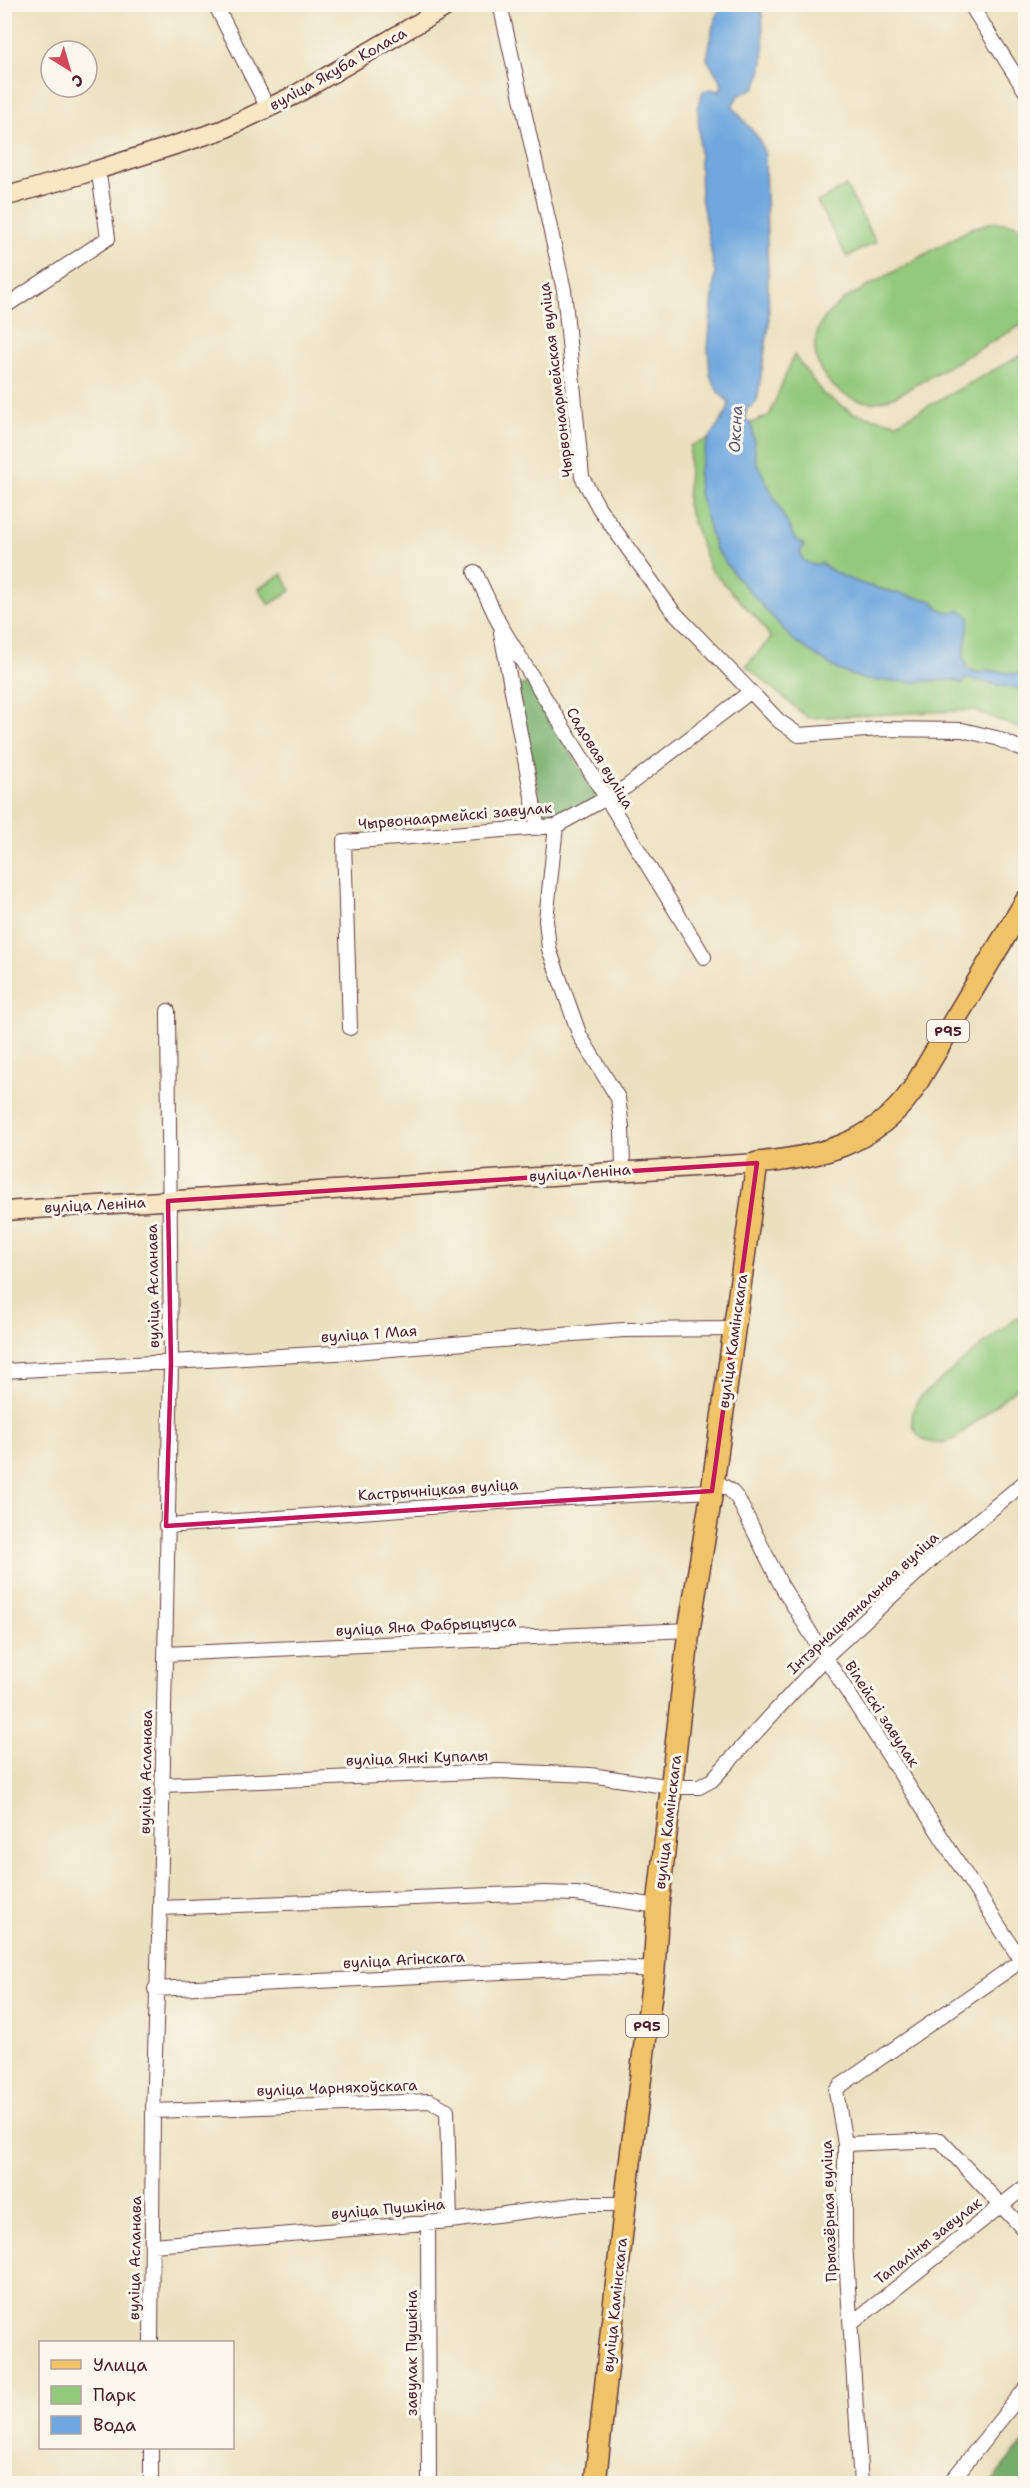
<svg xmlns="http://www.w3.org/2000/svg" width="1030" height="2488" font-family="'Shantell Sans',sans-serif">
	<style>
		.green { fill: #92c97b; stroke: #6e7453; stroke-width: 1.5 }
		.forest { fill: #75ad6b; stroke: #60664b; stroke-width: 1.5 }
		.water { fill: #6fa8de; stroke: #5c6484; stroke-width: 1.5 }
		.lines { fill: none; stroke-linecap: round; stroke-linejoin: round }
		.minor-casing { stroke: #623c41; stroke-width: 16 }
		.secondary-casing { stroke: #623c41; stroke-width: 21 }
		.primary-casing { stroke: #623c41; stroke-width: 24 }
		.minor { stroke: #fff; stroke-width: 14 }
		.secondary { stroke: #f9e7c3; stroke-width: 18 }
		.primary { stroke: #f1c369; stroke-width: 21 }
		.marked { fill: none; stroke: #c2185b; stroke-width: 4.5; stroke-linejoin: round }
		.labels { text-anchor: middle; stroke-width: 6; stroke-linejoin: round; paint-order: stroke }
		.shield { fill: #fbf7ec; stroke: #7f6065; stroke-width: 1.5 }
		.shield-label { font-size: 14px; font-weight: bold; fill: #4a1f2b }
		.street-label { font-size: 15px; fill: #4a1f2b; stroke: #fbf7ec }
		.water-label { font-size: 16px; font-style: italic; fill: #595673; stroke: #fbf7ec }
	</style>
	<rect width="100%" height="100%" fill="#fbf7ec"/>
	<filter id="ink" filterUnits="userSpaceOnUse"><feTurbulence type="fractalNoise" baseFrequency=".0167" numOctaves="2"/><feDisplacementMap in="SourceGraphic" scale="12" xChannelSelector="R" yChannelSelector="G"/><feConvolveMatrix kernelMatrix="1 2 1 2 8 2 1 2 1" color-interpolation-filters="sRGB"/></filter>
	<filter id="wash" filterUnits="userSpaceOnUse"><feTurbulence type="fractalNoise" baseFrequency=".008" numOctaves="4" result="noise"/><feDisplacementMap in="SourceGraphic" scale="24" xChannelSelector="R" yChannelSelector="G"/><feGaussianBlur stdDeviation="1.35" result="paint"/><feColorMatrix in="noise" values="0 0 0 0 0 0 0 0 0 0 0 0 0 0 0 0 0 1.4 0 .05"/><feComposite in="paint" operator="in"/></filter>
	<g filter="url(#wash)">
		<rect width="100%" height="100%" fill="#ebe0be"/>
		<path class="green" d="M846,186L876,242L847,257L817,202Z
			M993,222L1014,224L1025,230V323L896,396C889,398 881,402 874,402C838,403 805,367 818,330C824,316 833,308 845,299L972,228Z
			M1025,353V731L974,710L808,718L746,666L771,638L759,621L710,569L687,505L690,446L769,416L794,355L823,394L853,413L897,423Z
			M282,574L291,591L269,605L259,588Z
			M1022,1315H1025V1381L956,1438C923,1455 898,1425 921,1396L1013,1320Z"/>
		<path class="forest" d="M529,681L598,797L562,817L544,819L517,688Z
			M1025,2441V2483H990Z"/>
		<path class="water" d="M721,5H761C763,34 768,60 756,87L738,96L732,106L759,139L765,155L769,325L757,401L746,410V419L752,426L756,461L795,539L804,545L800,553L803,560L813,565L821,563C847,585 899,593 933,601C939,611 950,615 960,610L970,617L963,659L966,662V669L981,673L986,670L1025,675V687L1012,688L965,678L963,684L954,680L911,682L865,680L838,670L793,640L734,574L715,548L699,493L698,474L707,442L727,412L729,402L718,392L710,375L708,347L715,273L701,197L698,105L703,91L710,89L720,91L722,83L707,59L713,26Z"/>
	</g>
	<g filter="url(#ink)">
		<g class="lines">
			<defs>
				<path id="minor" d="M215,4L268,108
					M500,4L564,290L582,477L599,508L672,610L779,721L799,735L880,729L962,730L996,738L1026,751
					M970,4L1026,92
					M4,307L108,238L100,181
					M475,572L499,623L704,957
					M501,633L538,828
					M556,826L546,920L549,949L580,1036L618,1098L622,1127L623,1170
					M350,1028L344,842L556,826L626,787L750,692
					M4,1371L354,1352L623,1330L735,1329
					M713,1480L730,1490L738,1499L781,1585L825,1657L1026,1968
					M166,1526L527,1500L712,1491
					M165,1654L689,1630
					M163,1785L498,1771L590,1775L672,1787H699L712,1780L825,1657L941,1551L1026,1481
					M160,1908L545,1893L576,1894L658,1906
					M155,1989L602,1967L654,1970
					M153,2111L430,2101L447,2110L450,2221
					M845,2144L940,2140L1026,2232
					M428,2222L429,2484
					M153,2245L450,2221L582,2204H625
					M852,2323L1026,2186
					M151,2342L153,2111L160,1908L171,1363L168,1011
					M151,2484V2448
					M861,2484L845,2243V2144L836,2091L840,2086L1021,1961
					M949,2484L1026,2388"/>
				<path id="secondary" d="M4,197L97,170L222,130L295,95L451,4
					M4,1211L757,1163"/>
				<path id="primary" d="M595,2484L625,2204L654,1970L658,1906L689,1630L712,1491L757,1163C820,1157 873,1145 912,1091L1026,901"/>
			</defs>
			<use href="#minor" class="minor-casing"/>
			<use href="#secondary" class="secondary-casing"/>
			<use href="#primary" class="primary-casing"/>
			<use href="#minor" class="minor"/>
			<use href="#secondary" class="secondary"/>
			<use href="#primary" class="primary"/>
		</g>
	</g>
	<path class="marked" d="M757,1163L712,1491L166,1526L171,1363L168,1201Z"/>
	<g class="labels">
		<g class="shield">
			<rect x="927" y="1020" width="42" height="22" rx="4.5"/>
			<rect x="626" y="2015" width="42" height="22" rx="4.5"/>
		</g>
		<g class="shield-label">
			<text x="948" y="1036">Р95</text>
			<text x="647" y="2031">Р95</text>
		</g>
		<g class="street-label">
			<text transform="translate(338 69) rotate(-29)" y="5">вуліца Якуба Коласа</text>
			<text transform="translate(556 380) rotate(-97)" y="5">Чырвонаармейская вуліца</text>
			<text transform="translate(600 758) rotate(59)" y="5">Садовая вуліца</text>
			<text transform="translate(455 816) rotate(-5)" y="5">Чырвонаармейскі завулак</text>
			<text transform="translate(580 1173) rotate(-4)" y="5">вуліца Леніна</text>
			<text transform="translate(95 1205) rotate(-3)" y="5">вуліца Леніна</text>
			<text transform="translate(153 1286) rotate(-91)" y="5">вуліца Асланава</text>
			<text transform="translate(369 1334) rotate(-4)" y="5">вуліца 1 Мая</text>
			<text transform="translate(733 1341) rotate(-82)" y="5">вуліца Камінскага</text>
			<text transform="translate(438 1490) rotate(-4)" y="5">Кастрычніцкая вуліца</text>
			<text transform="translate(863 1603) rotate(-43)" y="5">Інтэрнацыянальная вуліца</text>
			<text transform="translate(426 1626) rotate(-3)" y="5">вуліца Яна Фабрыцыуса</text>
			<text transform="translate(882 1714) rotate(57)" y="5">Вілейскі завулак</text>
			<text transform="translate(417 1758) rotate(-2)" y="5">вуліца Янкі Купалы</text>
			<text transform="translate(146 1772) rotate(-89)" y="5">вуліца Асланава</text>
			<text transform="translate(668 1822) rotate(-83)" y="5">вуліца Камінскага</text>
			<text transform="translate(404 1960) rotate(-3)" y="5">вуліца Агінскага</text>
			<text transform="translate(337 2088) rotate(-2)" y="5">вуліца Чарняхоўскага</text>
			<text transform="translate(388 2209) rotate(-5)" y="5">вуліца Пушкіна</text>
			<text transform="translate(829 2211) rotate(-92)" y="5">Прыазёрная вуліца</text>
			<text transform="translate(928 2241) rotate(-38)" y="5">Тапаліны завулак</text>
			<text transform="translate(135 2258) rotate(-89)" y="5">вуліца Асланава</text>
			<text transform="translate(615 2305) rotate(-84)" y="5">вуліца Камінскага</text>
			<text transform="translate(412 2353) rotate(-90)" y="5">завулак Пушкіна</text>
		</g>
		<g class="water-label">
			<text transform="translate(735 429) rotate(-87)" y="6">Оксна</text>
		</g>
	</g>
	<rect width="1030" height="2488" fill="none" stroke="#fbf7ec" stroke-width="24"/>
	<rect x="39" y="2341" width="195" height="108" fill="#fbf7ec" stroke="#b4a19f" stroke-width="1.5"/>
	<rect x="51" y="2360" width="30" height="9" fill="#f1c369" stroke="#b4a19f" stroke-width="1.5"/>
	<text x="93" y="2371" font-size="18" fill="#4a1f2b">Улица</text>
	<rect x="51" y="2386" width="30" height="18" fill="#92c97b" stroke="#b4a19f" stroke-width="1.5"/>
	<text x="93" y="2401" font-size="18" fill="#4a1f2b">Парк</text>
	<rect x="51" y="2416" width="30" height="18" fill="#6fa8de" stroke="#b4a19f" stroke-width="1.5"/>
	<text x="93" y="2431" font-size="18" fill="#4a1f2b">Вода</text>
	<g transform="translate(69 69) rotate(143)"><circle r="28" fill="#fbf7ec" stroke="#b4a19f" stroke-width="1.5"/>
	<path d="M0-4.5L10 22L0 15L-10 22Z" fill="#d1495b"/>
	<text y="-9" font-size="16" font-weight="bold" text-anchor="middle" fill="#4a1f2b">С</text>
	</g>
</svg>
